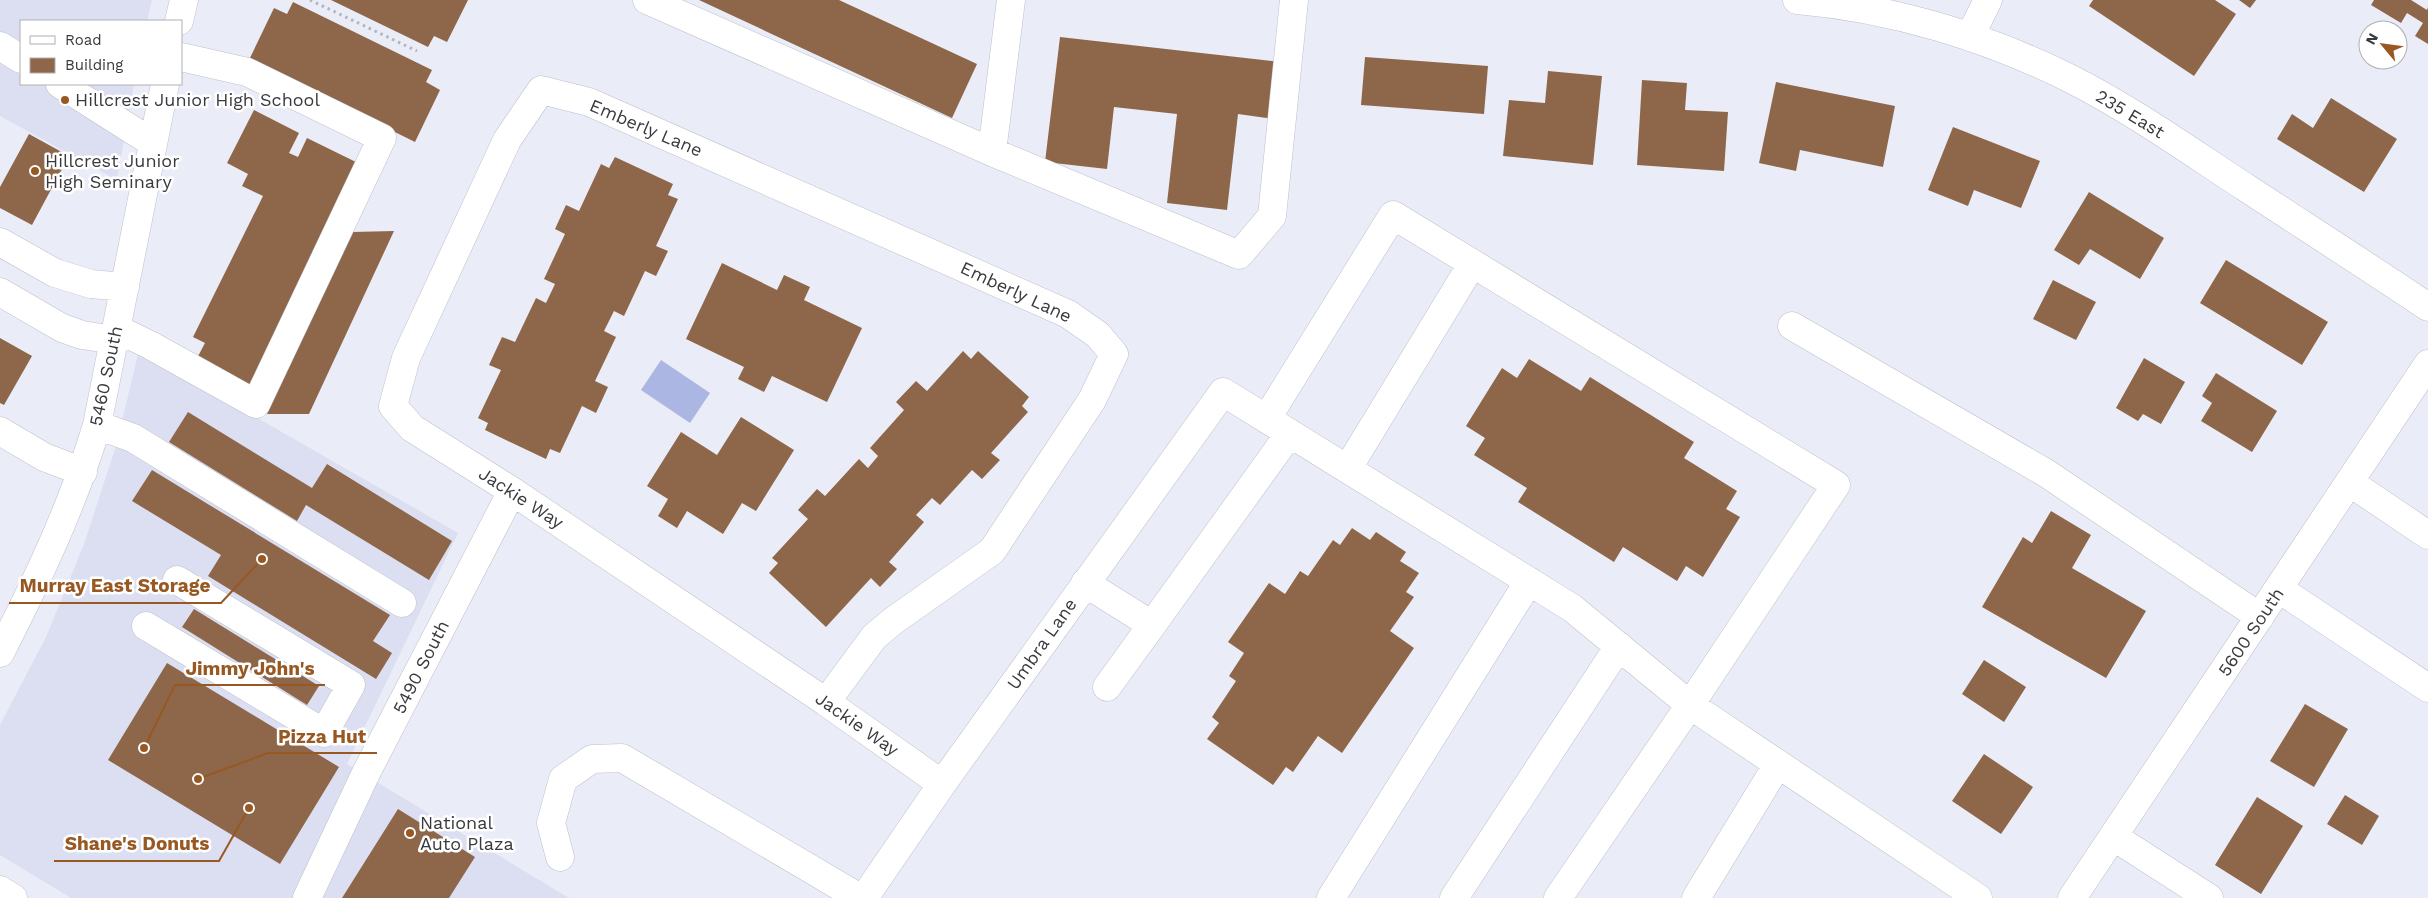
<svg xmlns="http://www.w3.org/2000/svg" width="2428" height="898" font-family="'Work Sans',sans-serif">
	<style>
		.built { fill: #dbdff1 }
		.water { fill: #abb6e3 }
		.building { fill: #8e674a }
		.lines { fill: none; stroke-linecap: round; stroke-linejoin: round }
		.minor-casing { stroke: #bdc0ca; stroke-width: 29 }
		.major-casing { stroke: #bdc0ca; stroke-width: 29 }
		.path { stroke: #b2b5bd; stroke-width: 3; stroke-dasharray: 2.5 4; stroke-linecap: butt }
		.minor { stroke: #fff; stroke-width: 28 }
		.major { stroke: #fff; stroke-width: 28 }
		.poi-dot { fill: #985822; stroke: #fff; stroke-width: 2 }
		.labels { text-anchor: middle; stroke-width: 5; stroke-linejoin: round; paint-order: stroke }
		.poi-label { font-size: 18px; fill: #393a3e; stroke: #fff; text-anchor: start }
		.street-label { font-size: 18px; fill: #393a3e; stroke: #fff }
		.leader { fill: none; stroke: #985822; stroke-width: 2 }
		.callout-dot { fill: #985822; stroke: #fff; stroke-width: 2 }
		.callout-label { font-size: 19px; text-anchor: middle; font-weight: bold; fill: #985822; stroke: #fff; stroke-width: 5; stroke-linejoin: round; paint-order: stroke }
	</style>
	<rect width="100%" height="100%" fill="#eaedf7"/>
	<path class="built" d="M0,0H152L147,21H21V84H134L117,180L0,116Z
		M139,350L458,533L347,764L569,898H71L0,855V725L46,637L84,544L116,446Z"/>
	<path class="water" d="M661,360L710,393L690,423L641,390Z"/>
	<path class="building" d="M331,0H468L447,42L434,36L428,47Z
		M699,0H839L977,64L952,118Z
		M2093,0H2215L2236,14L2194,76L2089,6Z
		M2239,0H2256L2250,8Z
		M2374,0H2411L2427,10L2428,7V44L2415,36L2423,23L2407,13L2401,23L2371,5Z
		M293,2L432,70L426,82L440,90L415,142L249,60L274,8L287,14Z
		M1060,37L1281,62L1274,119L1238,114L1227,210L1167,203L1177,114L1114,107L1107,169L1045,162Z
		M1365,57L1488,66L1484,114L1361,105Z
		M1548,71L1602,76L1593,165L1503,156L1509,100L1545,103Z
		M1642,80L1687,83L1685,110L1728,112L1724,171L1637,165Z
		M1776,82L1895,106L1883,167L1800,150L1796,171L1759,163Z
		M2331,98L2397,139L2364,192L2277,139L2292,114L2313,128Z
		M254,110L299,133L289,153L298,157L307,138L360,164L247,389L195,362L205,343L193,337L263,196L242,186L248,174L227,163Z
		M1953,127L2040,161L2021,208L1974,190L1968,206L1928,190Z
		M29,134L69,156L32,225L0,208V187Z
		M615,157L673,184L668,195L678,199L656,246L668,251L656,276L645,271L624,316L614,311L604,331L616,337L595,381L608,387L596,413L582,406L560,453L550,449L546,459L485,430L488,423L478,418L501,370L489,365L502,337L515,342L536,298L546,303L555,284L544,279L565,234L555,229L566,205L579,211L601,164L609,168Z
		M2089,192L2164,238L2140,279L2090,249L2079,265L2054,250Z
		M394,231L309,414H267L352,232Z
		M2226,260L2328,322L2302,365L2200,303Z
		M722,263L777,290L784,275L810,287L804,300L862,328L827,402L772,376L764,392L738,379L744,367L686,339Z
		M2053,280L2096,302L2076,340L2033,319Z
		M0,338L32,356L4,405L0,403Z
		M963,351L971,359L978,351L1029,397L1022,406L1028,412L991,453L1000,460L982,479L972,470L940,505L932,498L916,515L924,522L889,562L897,569L880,587L871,578L826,627L769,573L778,563L772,558L808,519L798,510L817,489L825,496L859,459L868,468L878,456L870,448L904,410L896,402L916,381L927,391Z
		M2144,358L2185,382L2161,424L2143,414L2138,421L2116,408Z
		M1529,359L1581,391L1590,377L1694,442L1684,458L1737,491L1726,509L1740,517L1703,577L1686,566L1677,581L1623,547L1614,562L1518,502L1527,488L1474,455L1485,438L1466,426L1502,368L1517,378Z
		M2216,373L2277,411L2252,452L2201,421L2212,403L2202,396Z
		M188,412L312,488L327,464L452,541L429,580L306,505L297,521L169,442Z
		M741,417L794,450L756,511L742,503L723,534L687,511L677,528L658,516L668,499L647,486L681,432L717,455Z
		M152,470L390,615L373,641L392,653L376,679L208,576L221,555L132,501Z
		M2051,511L2091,535L2072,568L2146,611L2106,678L1982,607L2023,537L2032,543Z
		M1352,528L1370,540L1376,532L1406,552L1400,561L1419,573L1406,592L1414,597L1390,631L1414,648L1342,753L1318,736L1293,772L1286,767L1273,785L1207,739L1219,723L1212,717L1236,681L1229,676L1244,653L1228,642L1269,583L1285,594L1300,571L1308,576L1333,540L1340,545Z
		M194,609L319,686L307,705L182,627Z
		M1984,660L2026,687L2004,722L1962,694Z
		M167,663L339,767L280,864L108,760Z
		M2305,704L2348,729L2314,787L2270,761Z
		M1984,754L2033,787L2001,834L1952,801Z
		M2345,795L2379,816L2362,845L2327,824Z
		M2257,797L2303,826L2261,894L2215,865Z
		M398,809L475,857L449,898H342Z"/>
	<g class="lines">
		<defs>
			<path id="minor" d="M647,0L992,152
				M1011,0L992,152L1239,255L1272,216L1294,0
				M1797,0C1892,8 1987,37 2071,79C2132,110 2188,150 2245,187C2306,227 2367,266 2428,307
				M179,21L184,0
				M1970,36L1988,0
				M0,46L21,59
				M60,84L153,143
				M0,242L55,273L91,284L125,287
				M0,292L62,328L82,335L115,340
				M1792,326L2046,473L2260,617
				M117,329L150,345L256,404L382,138L247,72L181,57
				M1267,418L1393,215L1836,485L1690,705L1558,898
				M97,425L133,438L402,603
				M0,431L44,457L83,472
				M1348,468L1472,264
				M2349,482L2428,535
				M1085,583L1152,625L1290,433
				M2279,589L2428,688
				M146,626L324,733L351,685L177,580
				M0,653C38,579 73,505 97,425L165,84
				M1107,687L1152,625
				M826,702L874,637L893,621L992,551L1092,400L1114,354L1098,335L1068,314L589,102L541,90L507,140L406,358L393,406L412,428L512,491L826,702L942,784
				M2114,837L2209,898
				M560,857L551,823L563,779L592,759L622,758L860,898
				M307,898L366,773L512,491
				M864,898L942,784L1223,392L1572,608L1690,705L1978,898
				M1331,898L1529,581
				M1454,898L1619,646
				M1696,898L1778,764
				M2072,898L2428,364"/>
			<path id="major" d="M0,890L13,898"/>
		</defs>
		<use href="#minor" class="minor-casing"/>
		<use href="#major" class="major-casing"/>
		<path class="path" d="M310,0L417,51"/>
		<use href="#minor" class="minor"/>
		<use href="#major" class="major"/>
	</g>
	<g class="poi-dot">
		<circle cx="65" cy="100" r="5"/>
		<circle cx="35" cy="171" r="5"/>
		<circle cx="410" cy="833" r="5"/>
	</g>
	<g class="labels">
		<g class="poi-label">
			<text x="75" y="106">Hillcrest Junior High School</text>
			<text x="45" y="167">Hillcrest Junior<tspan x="45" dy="21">High Seminary</tspan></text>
			<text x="420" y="829">National<tspan x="420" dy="21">Auto Plaza</tspan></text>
		</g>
		<g class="street-label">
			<text transform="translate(2130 114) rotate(31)" y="6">235 East</text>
			<text transform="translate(646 128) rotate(23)" y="6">Emberly Lane</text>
			<text transform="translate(1016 292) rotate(25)" y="6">Emberly Lane</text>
			<text transform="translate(106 376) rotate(-78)" y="6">5460 South</text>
			<text transform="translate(521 498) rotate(33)" y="6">Jackie Way</text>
			<text transform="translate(2251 632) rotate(-56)" y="6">5600 South</text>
			<text transform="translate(1042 644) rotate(-55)" y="6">Umbra Lane</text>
			<text transform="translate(421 667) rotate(-63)" y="6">5490 South</text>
			<text transform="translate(857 724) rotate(35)" y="6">Jackie Way</text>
		</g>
	</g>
	<path class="leader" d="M262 559L221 603H9M144 748L175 685H325M198 779L268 753H377M249 808L219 861H54"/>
	<g class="callout-dot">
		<circle cx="262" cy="559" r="5"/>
		<circle cx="144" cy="748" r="5"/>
		<circle cx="198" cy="779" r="5"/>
		<circle cx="249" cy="808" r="5"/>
	</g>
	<g class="callout-label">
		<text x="115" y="592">Murray East Storage</text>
		<text x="250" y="675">Jimmy John's</text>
		<text x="322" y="743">Pizza Hut</text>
		<text x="137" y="850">Shane's Donuts</text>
	</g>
	<rect x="20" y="20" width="162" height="65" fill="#ffffff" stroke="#b0b0b2"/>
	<rect x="30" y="36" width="25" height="8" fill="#ffffff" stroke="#b0b0b2"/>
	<text x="65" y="45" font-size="15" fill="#393a3e">Road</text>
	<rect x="30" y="58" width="25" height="15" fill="#8e674a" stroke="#b0b0b2"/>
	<text x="65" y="70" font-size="15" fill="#393a3e">Building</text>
	<g transform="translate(2383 45) rotate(299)"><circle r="24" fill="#ffffff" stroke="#b0b0b2"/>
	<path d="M0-4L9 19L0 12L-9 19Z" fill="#985822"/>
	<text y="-8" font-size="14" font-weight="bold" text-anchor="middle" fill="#393a3e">N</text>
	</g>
</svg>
